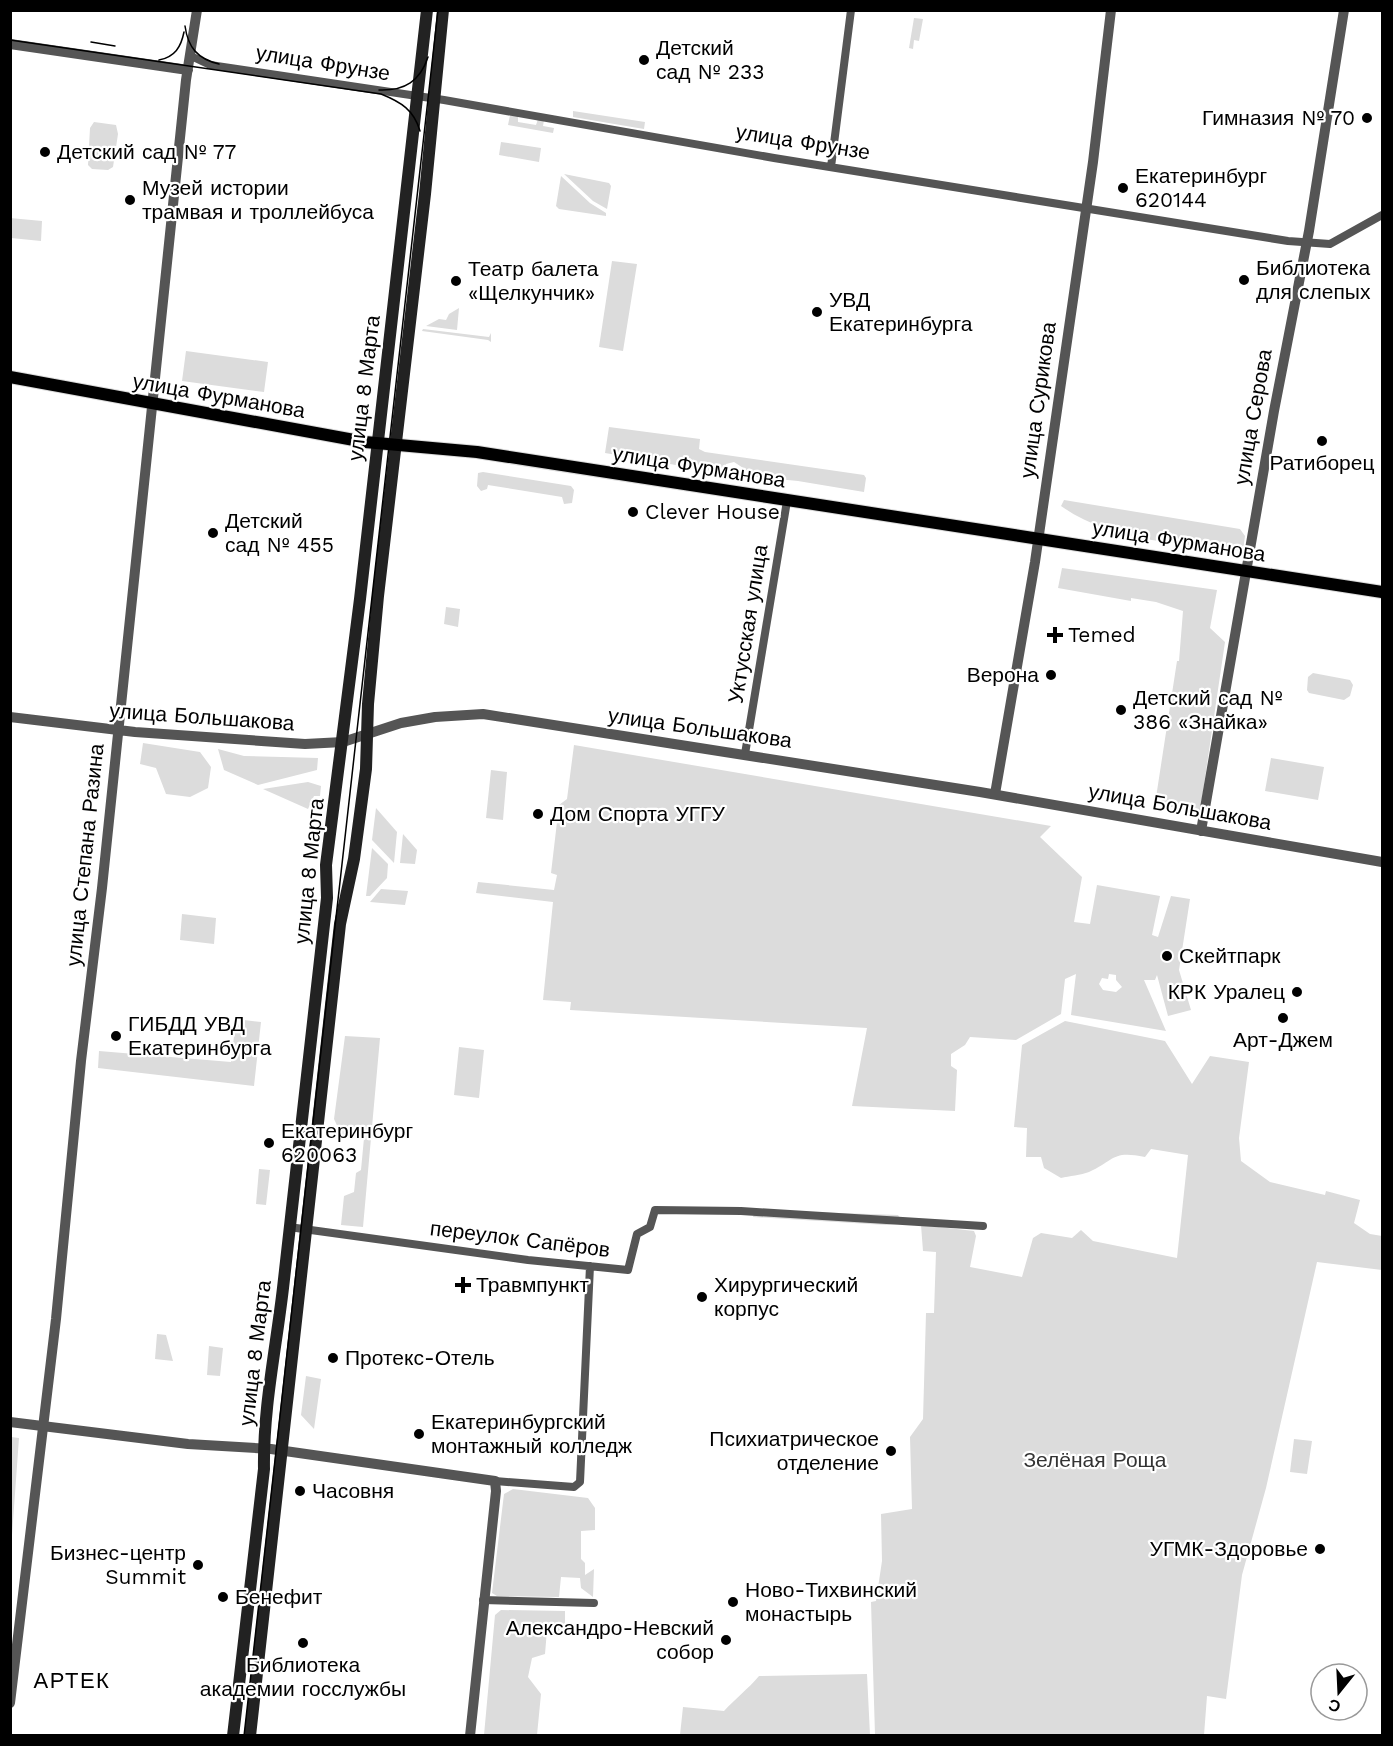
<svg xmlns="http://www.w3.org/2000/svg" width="1393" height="1746" font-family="'Work Sans',sans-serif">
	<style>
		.green { fill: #dcdcdc; fill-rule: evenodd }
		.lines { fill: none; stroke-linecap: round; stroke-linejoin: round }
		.primary-casing { stroke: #dbdbdb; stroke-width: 14 }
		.minor { stroke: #555; stroke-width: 8 }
		.tertiary { stroke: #555; stroke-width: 10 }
		.secondary { stroke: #222; stroke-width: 12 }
		.primary { stroke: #000; stroke-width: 12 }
		.tram { stroke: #000; stroke-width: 1.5 }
		.poi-dot { fill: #000; stroke: #fff; stroke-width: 2 }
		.labels { text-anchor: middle; stroke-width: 4.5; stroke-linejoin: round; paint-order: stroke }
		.poi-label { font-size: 21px; fill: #000; stroke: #fff; text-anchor: start }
		.street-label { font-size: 21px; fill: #000; stroke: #fff }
		.park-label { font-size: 21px; fill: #333; stroke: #fff }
		.neighbourhood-label { font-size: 22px; letter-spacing: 1.5px; fill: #000; stroke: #fff }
	</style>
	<rect width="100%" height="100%" fill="#fff"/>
	<path class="green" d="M914,18L923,19L919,41L914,40L913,49L909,48Z
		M573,111L645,122L644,129L573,117Z
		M510,115L518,116V122L536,125L538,119L544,120L543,126L554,128L553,133L508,125Z
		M94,122L116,125L118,134L113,167L108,170L92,169L88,165L90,128Z
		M501,142L541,148L539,162L499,155Z
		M564,174L609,183L611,186L607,209L593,201Z
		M561,176L590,203L606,213V216L559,209L556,206Z
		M10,218L42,221L41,241L11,238Z
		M612,261L637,264L623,351L599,347Z
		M459,308L457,330L426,326L439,319L446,320L449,314Z
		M423,329L489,337L491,333V342L488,340L422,331Z
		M186,351L268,362L264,392L182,381Z
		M609,427L700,439L699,449L705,452L864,475L866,478L864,492L798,481L757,477L734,462L726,464L723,473L605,453Z
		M483,472L571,486L574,490L572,503L564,504L562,497L488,485L487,489L481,491L477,486L478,473Z
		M1064,500L1240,529L1245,536L1243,551C1182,543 1113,543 1061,506Z
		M1062,568L1217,590L1210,628L1225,642L1200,812L1155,804L1177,661H1179L1183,611L1156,602L1131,598V601L1058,588Z
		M446,607L460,609L458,627L444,624Z
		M1313,673L1350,680L1353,685L1350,696L1344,700L1309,693L1307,690L1308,677Z
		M143,743L200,752L211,767L208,788L190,797L166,794L156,768L140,764Z
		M574,745L1051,826L1040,837L1082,877L1074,922L1090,924L1097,885L1160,896L1152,935L1158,937L1171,896L1190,899L1179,970L1191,1010L1168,1016L1157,975L1155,980H1144L1166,1031L1071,1015L1076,974L1065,979L1061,1014L1016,1040L970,1037L965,1045L951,1054V1066L957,1070L955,1111L852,1106L867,1028L570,1010L571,1002L543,1000L553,902L476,893L478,882L554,890L557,875L551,873L559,805L567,799ZM1109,974L1116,975V980L1122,987L1116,992L1103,990L1099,984L1102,978L1108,979Z
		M218,749L244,756L318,758L317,770L258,785L224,770Z
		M1271,758L1324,767L1318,800L1265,791Z
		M491,770L507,772L503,820L486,818Z
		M308,782L321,786L320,796H314L308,809L263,789Z
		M376,808L397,832L394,863L372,840Z
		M403,834L417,850L415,864L400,863Z
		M372,848L388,864L387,878L370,896H366Z
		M381,889L408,891L405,905L370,902Z
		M182,914L216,918L214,944L180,940Z
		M236,1019L261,1022L254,1086L98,1068L99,1051L231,1062Z
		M1065,1021L1165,1041L1192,1084L1210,1056L1249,1062L1239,1138L1241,1161L1270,1182L1325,1195L1326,1191L1360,1200L1354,1223L1370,1234L1382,1236V1270L1317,1262L1266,1488L1242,1575L1226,1699L1207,1696L1204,1735H875L871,1602L876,1601L882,1561L881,1514L912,1509L910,1437L923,1419L926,1313H934L936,1252L923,1251L921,1225L974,1231L976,1236L970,1267L1022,1277L1033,1238L1041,1233L1072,1238L1081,1230L1093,1241L1177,1258L1188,1155L1151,1149L1145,1157C1112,1150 1115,1160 1089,1172C1081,1175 1069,1176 1061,1178L1044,1168L1041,1157H1026L1027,1128L1014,1127L1022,1045Z
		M345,1036L380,1038L363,1227L341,1225L344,1196L354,1192L356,1173L361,1170L364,1138L342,1136L334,1119Z
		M459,1047L484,1050L479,1098L454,1095Z
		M259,1169L270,1170L266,1205L256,1204Z
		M755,1210L898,1215L901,1219L899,1224L886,1225L753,1217Z
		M157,1334L166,1335L173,1361L155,1359Z
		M209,1346L223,1348L220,1376L207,1375Z
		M306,1376L321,1379L314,1429L301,1415Z
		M11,1437L19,1438L11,1549L10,1437Z
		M1294,1439L1312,1441L1307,1474L1290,1472Z
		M513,1489L588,1498L595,1508V1530L581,1531V1559L585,1563V1575L594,1569L593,1597L581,1588L580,1578L561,1577L559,1597L497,1596L492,1593L504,1494Z
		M501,1610L565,1611V1631L547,1630L545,1654L532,1658L528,1677L541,1694L537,1735H484L495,1615Z
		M867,1674L870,1735H680L683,1707L724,1711C736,1698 748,1689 759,1676Z"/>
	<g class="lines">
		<defs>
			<path id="primary" d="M10,377L365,442L477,452L1382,592"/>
		</defs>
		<use href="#primary" class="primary-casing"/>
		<path class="minor" d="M191,56L210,65L444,100L774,158L1288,241L1330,244L1382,215
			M831,167L851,10
			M745,754L787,501
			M289,1227L528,1260L628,1270L637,1234L650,1227L655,1210L741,1211L983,1226
			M495,1481L574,1487L580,1482L590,1266
			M483,1600L594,1603"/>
		<path class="tertiary" d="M10,44L188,70
			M10,717L135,732L305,744L343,742L401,723L435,717L483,714L980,792L1382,862
			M995,794L1035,562L1093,162L1111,10
			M1201,831L1274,411L1309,231L1344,10
			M10,1422L188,1444L271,1449L495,1481L496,1491L470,1736
			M10,1703L56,1319L81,1061L102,888L186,80L197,10"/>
		<path class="secondary" d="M233,1736L264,1469C263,1408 276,1349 283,1288C297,1158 312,1028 327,898L326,865L360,599L427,10
			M250,1736L340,924L354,859L366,769L368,704L378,596L425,194L443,10"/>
		<use href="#primary" class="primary"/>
		<path class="tram" d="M185,26C188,48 198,59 219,64
			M10,40L381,94C401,102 414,110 420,131
			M91,42L115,46
			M159,60C175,57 181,47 184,32
			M379,90C405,91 420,81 428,57
			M244,1736L438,10"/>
	</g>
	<g class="poi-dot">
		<circle cx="644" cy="60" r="6"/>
		<circle cx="1367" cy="118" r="6"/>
		<circle cx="45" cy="152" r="6"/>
		<circle cx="1123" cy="188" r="6"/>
		<circle cx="130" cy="200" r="6"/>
		<circle cx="1244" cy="280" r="6"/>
		<circle cx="456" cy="281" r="6"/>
		<circle cx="817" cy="312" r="6"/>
		<circle cx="1322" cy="441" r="6"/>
		<circle cx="633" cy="512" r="6"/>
		<circle cx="213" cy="533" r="6"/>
		<path d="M1052 626h6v6h6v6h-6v6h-6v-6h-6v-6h6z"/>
		<circle cx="1051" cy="675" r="6"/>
		<circle cx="1121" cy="710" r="6"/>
		<circle cx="538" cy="814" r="6"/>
		<circle cx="1167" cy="956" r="6"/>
		<circle cx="1297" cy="992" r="6"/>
		<circle cx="1283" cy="1018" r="6"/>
		<circle cx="116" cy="1036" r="6"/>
		<circle cx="269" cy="1143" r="6"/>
		<path d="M460 1276h6v6h6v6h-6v6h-6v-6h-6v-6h6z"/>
		<circle cx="702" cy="1297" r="6"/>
		<circle cx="333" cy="1358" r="6"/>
		<circle cx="419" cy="1434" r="6"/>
		<circle cx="891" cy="1451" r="6"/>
		<circle cx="300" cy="1491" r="6"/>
		<circle cx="1320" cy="1549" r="6"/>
		<circle cx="198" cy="1565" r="6"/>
		<circle cx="223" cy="1597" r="6"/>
		<circle cx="733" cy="1602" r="6"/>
		<circle cx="726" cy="1640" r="6"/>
		<circle cx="303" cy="1643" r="6"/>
	</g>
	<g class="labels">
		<g class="poi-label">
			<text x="656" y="55">Детский<tspan x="656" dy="24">сад № 233</tspan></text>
			<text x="1355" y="125" text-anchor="end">Гимназия № 70</text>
			<text x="57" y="159">Детский сад № 77</text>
			<text x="1135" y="183">Екатеринбург<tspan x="1135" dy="24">620144</tspan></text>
			<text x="142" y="195">Музей истории<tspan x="142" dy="24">трамвая и троллейбуса</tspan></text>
			<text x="1256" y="275">Библиотека<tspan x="1256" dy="24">для слепых</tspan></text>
			<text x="468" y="276">Театр балета<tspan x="468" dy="24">«Щелкунчик»</tspan></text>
			<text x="829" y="307">УВД<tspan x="829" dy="24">Екатеринбурга</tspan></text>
			<text x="1322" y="470" text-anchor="middle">Ратиборец</text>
			<text x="645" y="519">Clever House</text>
			<text x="225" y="528">Детский<tspan x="225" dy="24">сад № 455</tspan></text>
			<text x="1068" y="642">Temed</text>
			<text x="1039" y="682" text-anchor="end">Верона</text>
			<text x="1133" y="705">Детский сад №<tspan x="1133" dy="24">386 «Знайка»</tspan></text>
			<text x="550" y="821">Дом Спорта УГГУ</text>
			<text x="1179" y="963">Скейтпарк</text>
			<text x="1285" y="999" text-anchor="end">КРК Уралец</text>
			<text x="128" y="1031">ГИБДД УВД<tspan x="128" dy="24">Екатеринбурга</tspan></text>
			<text x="1283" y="1047" text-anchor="middle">Арт-Джем</text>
			<text x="281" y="1138">Екатеринбург<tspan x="281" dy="24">620063</tspan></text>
			<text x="476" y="1292">Травмпункт</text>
			<text x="714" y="1292">Хирургический<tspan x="714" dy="24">корпус</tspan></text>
			<text x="345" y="1365">Протекс-Отель</text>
			<text x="431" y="1429">Екатеринбургский<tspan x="431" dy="24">монтажный колледж</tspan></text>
			<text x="879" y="1446" text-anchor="end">Психиатрическое<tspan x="879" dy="24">отделение</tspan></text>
			<text x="312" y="1498">Часовня</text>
			<text x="1308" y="1556" text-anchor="end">УГМК-Здоровье</text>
			<text x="186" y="1560" text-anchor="end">Бизнес-центр<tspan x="186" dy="24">Summit</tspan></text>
			<text x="745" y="1597">Ново-Тихвинский<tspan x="745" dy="24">монастырь</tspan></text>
			<text x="235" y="1604">Бенефит</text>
			<text x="714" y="1635" text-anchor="end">Александро-Невский<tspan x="714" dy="24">собор</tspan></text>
			<text x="303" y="1672" text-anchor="middle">Библиотека<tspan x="303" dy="24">академии госслужбы</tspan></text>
		</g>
		<g class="street-label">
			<text transform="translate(323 63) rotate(9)" y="7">улица Фрунзе</text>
			<text transform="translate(803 142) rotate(9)" y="7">улица Фрунзе</text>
			<text transform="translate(364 388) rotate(-83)" y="7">улица 8 Марта</text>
			<text transform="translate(219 396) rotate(10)" y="7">улица Фурманова</text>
			<text transform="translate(1038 400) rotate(-82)" y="7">улица Сурикова</text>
			<text transform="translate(1253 417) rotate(-80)" y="7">улица Серова</text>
			<text transform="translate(699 467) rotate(9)" y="7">улица Фурманова</text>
			<text transform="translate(1179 541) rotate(9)" y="7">улица Фурманова</text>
			<text transform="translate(748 624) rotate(-81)" y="7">Уктусская улица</text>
			<text transform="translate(202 717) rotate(4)" y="7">улица Большакова</text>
			<text transform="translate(700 728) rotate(8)" y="7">улица Большакова</text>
			<text transform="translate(1180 807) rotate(10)" y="7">улица Большакова</text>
			<text transform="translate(85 855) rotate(-84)" y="7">улица Степана Разина</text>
			<text transform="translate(309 871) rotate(-84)" y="7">улица 8 Марта</text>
			<text transform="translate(520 1239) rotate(7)" y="7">переулок Сапёров</text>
			<text transform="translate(255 1353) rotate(-83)" y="7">улица 8 Марта</text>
		</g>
		<g class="park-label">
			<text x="1095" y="1467">Зелёная Роща</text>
		</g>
		<g class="neighbourhood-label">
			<text x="72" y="1688">АРТЕК</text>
		</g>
	</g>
	<rect width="1393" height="1746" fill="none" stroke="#000000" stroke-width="24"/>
	<g transform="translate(1339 1692) rotate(198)"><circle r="28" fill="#ffffff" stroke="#999999" stroke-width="1.5"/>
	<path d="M0-4.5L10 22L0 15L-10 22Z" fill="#000000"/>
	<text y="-9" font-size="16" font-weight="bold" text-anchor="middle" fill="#000000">С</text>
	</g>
</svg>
